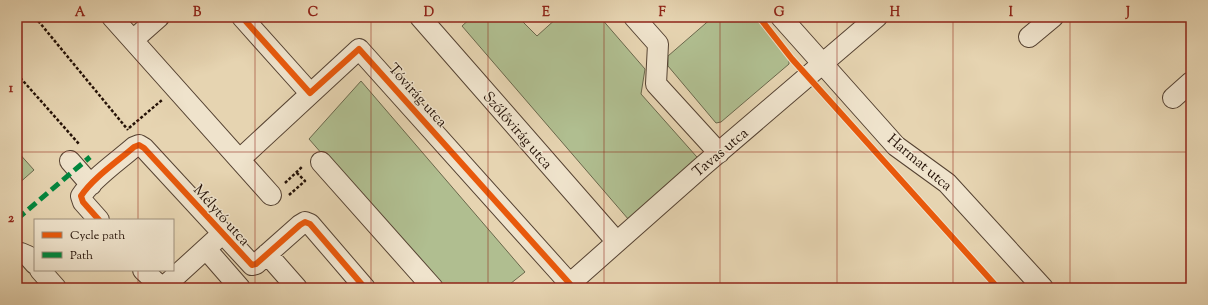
<svg xmlns="http://www.w3.org/2000/svg" width="1208" height="305" font-family="'Sorts Mill Goudy',serif">
	<style>
		.green { fill: #b0be90; stroke: #6a684c }
		.lines { fill: none; stroke-linecap: round; stroke-linejoin: round }
		.minor-casing { stroke: #554232; stroke-width: 22 }
		.path { stroke: #251207; stroke-width: 2.5; stroke-dasharray: 3 2; stroke-linecap: butt }
		.minor { stroke: #efe3cc; stroke-width: 20 }
		.quiet { stroke: #00873e; stroke-width: 5; stroke-dasharray: 10 5; stroke-linecap: butt }
		.cycleway-casing { stroke: #efe3cc; stroke-width: 8 }
		.cycleway { stroke: #e8590c; stroke-width: 6 }
		.grid { fill: none; stroke: #8f2418; stroke-width: 1; stroke-opacity: 0.55 }
		.labels { text-anchor: middle; stroke-width: 3; stroke-linejoin: round; paint-order: stroke }
		.street-label { font-size: 15px; fill: #251207; stroke: #efe3cc }
		.neatline { fill: none; stroke: #8f2418; stroke-width: 1.5 }
		.grid-label { font-size: 13px; text-anchor: middle; font-weight: bold; fill: #8f2418 }
	</style>
	<rect width="100%" height="100%" fill="#e6d4b1"/>
	<filter id="stains"><feTurbulence type="fractalNoise" baseFrequency=".005" numOctaves="4"/><feColorMatrix values="0 0 0 0 .2 0 0 0 0 .09 0 0 0 0 .02 0 0 0 .5 -.17"/></filter>
	<radialGradient id="worn" r=".72"><stop offset=".6" stop-color="#630" stop-opacity="0"/><stop offset="1" stop-color="#630" stop-opacity=".3"/></radialGradient>
	<path class="green" d="M472,17H518L537,36L558,17H600L645,69L641,94L704,165L635,227L462,26Z
		M713,17H755L789,60V64L721,122L716,123L668,66V56Z
		M361,81L525,272L505,288H439L309,139Z
		M17,151L34,170L17,185Z"/>
	<g class="lines">
		<defs>
			<path id="minor" d="M112,17L271,195
				M242,17L310,93
				M420,17L617,242
				M634,17L658,44L656,84L719,153
				M781,17L896,146L947,183L1043,288
				M1029,37L1053,17
				M133,40L159,17
				M1173,98L1191,82
				M240,159L359,49L570,284
				M70,161L91,185
				M321,162L433,288
				M99,220L83,202L81,196C93,178 118,161 134,147L139,145L144,148L252,265L256,264L300,225L305,222L310,224L365,288
				M206,249L240,288
				M267,254L297,288
				M17,255L21,253L28,256L35,264
				M40,270L56,288
				M143,270L161,287L167,284L222,234
				M565,288L704,165L877,17"/>
		</defs>
		<use href="#minor" class="minor-casing"/>
		<path class="path" d="M35,17L128,130
			M17,74L79,144
			M129,128L162,100
			M285,183L303,166
			M289,195L305,181L296,172"/>
		<use href="#minor" class="minor"/>
		<path class="quiet" d="M17,219L90,157"/>
		<defs>
			<path id="cycleway" d="M242,17L310,93L359,49L570,284
				M759,17L792,59L998,288
				M99,220L83,202L81,196C93,178 118,161 134,147L139,145L144,148L252,265L256,264L300,225L305,222L310,224L365,288"/>
		</defs>
		<use href="#cycleway" class="cycleway-casing"/>
		<use href="#cycleway" class="cycleway"/>
	</g>
	<path class="grid" d="M138,17V220M255,17V288M371,17V288M488,17V288M604,17V288M720,17V288M837,17V288M953,17V288M1070,17V288M17,152H1191M138,270V288"/>
	<g class="labels">
		<g class="street-label">
			<text transform="translate(418 95) rotate(48)" y="5">Tóvirág utca</text>
			<text transform="translate(518 130) rotate(49)" y="5">Szőlővirág utca</text>
			<text transform="translate(720 152) rotate(-40)" y="5">Tavas utca</text>
			<text transform="translate(920 162) rotate(40)" y="5">Harmat utca</text>
			<text transform="translate(222 215) rotate(48)" y="5">Mélytó utca</text>
		</g>
	</g>
	<rect width="1208" height="305" fill="none" stroke="#e6d4b1" stroke-width="44"/>
	<rect x="34" y="219" width="140" height="52" fill="#efe3cc" stroke="#9e8f7d"/>
	<rect x="42" y="232" width="20" height="6" fill="#e8590c" stroke="#9e8f7d"/>
	<text x="70" y="239" font-size="12" fill="#251207">Cycle path</text>
	<rect x="42" y="252" width="20" height="6" fill="#00873e" stroke="#9e8f7d"/>
	<text x="70" y="259" font-size="12" fill="#251207">Path</text>
	<rect x="22" y="22" width="1164" height="261" class="neatline"/>
	<g class="grid-label">
		<text x="80" y="16">A</text>
		<text x="197" y="16">B</text>
		<text x="313" y="16">C</text>
		<text x="429" y="16">D</text>
		<text x="546" y="16">E</text>
		<text x="662" y="16">F</text>
		<text x="779" y="16">G</text>
		<text x="895" y="16">H</text>
		<text x="1011" y="16">I</text>
		<text x="1128" y="16">J</text>
		<text x="11" y="92">1</text>
		<text x="11" y="222">2</text>
	</g>
	<rect width="100%" height="100%" filter="url(#stains)"/>
	<rect width="100%" height="100%" fill="url(#worn)"/>
</svg>
